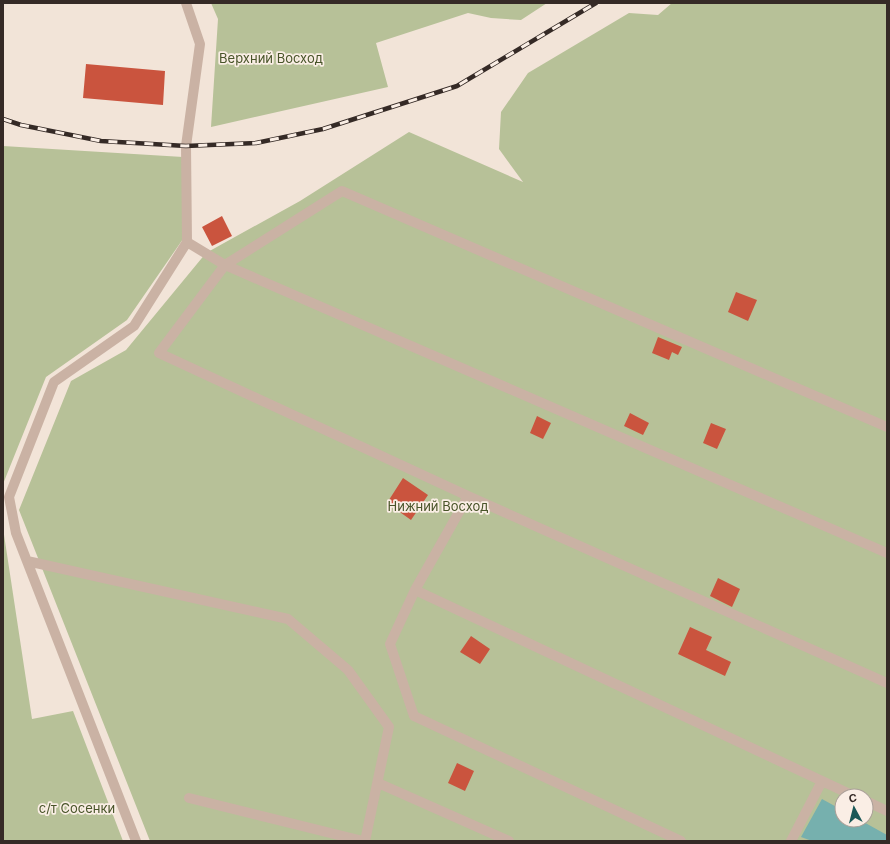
<svg xmlns="http://www.w3.org/2000/svg" width="890" height="844" font-family="Inter,sans-serif">
	<style>
		.green { fill: #b7c198; fill-rule: evenodd }
		.water { fill: #76b0ae }
		.building { fill: #ca543e }
		.lines { fill: none; stroke-linecap: round; stroke-linejoin: round }
		.service { stroke: #cab2a4; stroke-width: 10 }
		.rail-casing { stroke: #352a26; stroke-width: 4.5 }
		.rail { stroke: #faeee5; stroke-width: 3; stroke-dasharray: 9; stroke-linecap: butt }
		.labels { text-anchor: middle; stroke-width: 3.5; stroke-linejoin: round; paint-order: stroke }
		.park-label { font-size: 13px; fill: #485429; stroke: #faeee5 }
	</style>
	<rect width="100%" height="100%" fill="#f2e4d8"/>
	<path class="green" d="M211,3H547L521,20L491,18L468,13L376,43L388,87L211,127L218,19Z
		M672,3H887V841H150L19,510L71,381L126,350L206,253L300,201L409,132L523,182L499,149L501,112L528,73L629,13L658,15ZM842,796H866V820H842Z
		M3,146L183,157V239L127,320L46,377L3,484Z
		M3,528L32,719L73,711L123,841H3Z"/>
	<path class="water" d="M822,799L842,810V820H860L887,835V841H812L801,837Z"/>
	<path class="building" d="M86,64L165,71L163,105L83,98Z
		M222,216L232,236L212,246L202,227Z
		M736,292L757,300L748,321L728,312Z
		M658,337L682,347L678,355L672,352L669,360L652,353Z
		M630,413L649,423L643,435L624,426Z
		M537,416L551,423L543,439L530,433Z
		M711,423L726,429L717,449L703,443Z
		M403,478L428,495L411,520L387,503Z
		M718,578L740,589L732,607L710,596Z
		M690,627L712,637L706,650L731,662L725,676L678,654Z
		M471,636L490,649L480,664L460,652Z
		M457,763L474,771L465,791L448,783Z"/>
	<g class="lines">
		<path class="service" d="M187,242L225,265L342,191L887,427
			M468,496L415,590L854,796
			M887,553L225,265L159,353L468,496L887,683
			M27,561L288,619L348,670L389,727L365,841
			M415,590L390,644L414,716L681,841
			M378,783L509,841
			M189,798L363,841
			M866,801L887,811
			M136,841L16,533L9,497L54,382L134,326L187,242L186,146L200,44L186,3
			M791,841L822,781"/>
		<defs>
			<path id="rail" d="M3,119L21,125L101,141L186,146L256,143L323,129L457,86L596,3"/>
		</defs>
		<use href="#rail" class="rail-casing"/>
		<use href="#rail" class="rail"/>
	</g>
	<g class="labels">
		<g class="park-label">
			<text x="271" y="63">Верхний Восход</text>
			<text x="438" y="511">Нижний Восход</text>
			<text x="77" y="813">с/т Сосенки</text>
		</g>
	</g>
	<rect width="890" height="844" fill="none" stroke="#352a26" stroke-width="8"/>
	<g transform="translate(854 808) rotate(353)"><circle r="19" fill="#faeee5" stroke="#aba099"/>
	<path d="M0-3L7 15L0 10L-7 15Z" fill="#1a5857"/>
	<text y="-6" font-size="11" font-weight="bold" text-anchor="middle" fill="#352a26">С</text>
	</g>
</svg>
